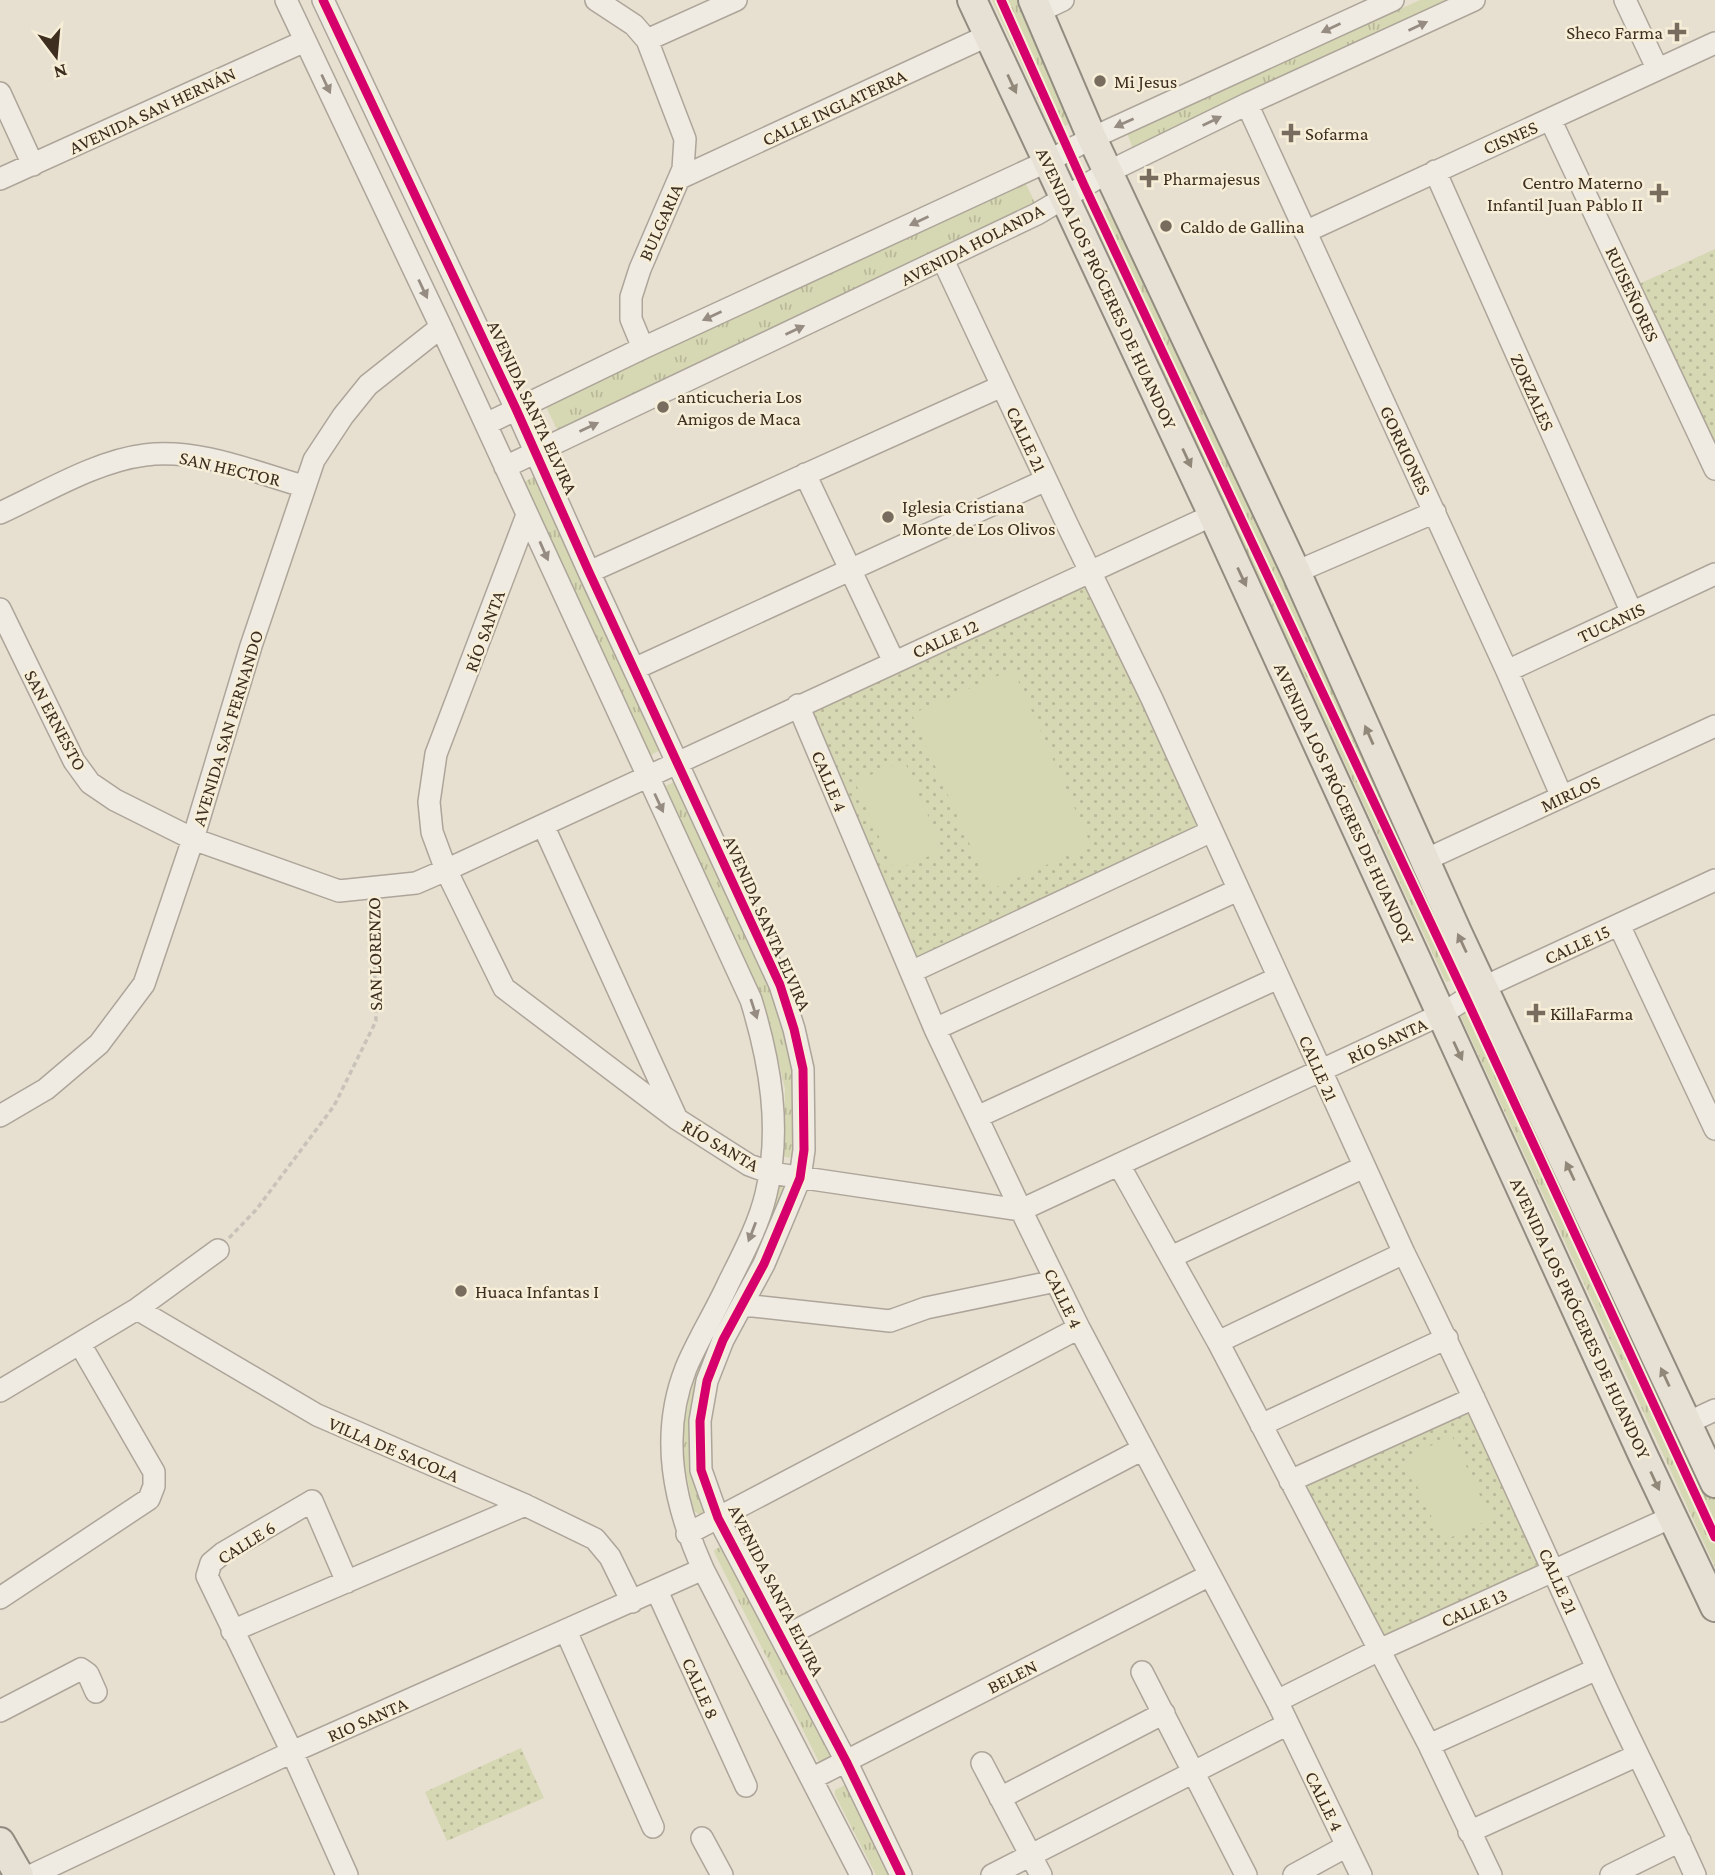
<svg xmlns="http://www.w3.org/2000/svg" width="1715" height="1875" font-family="'Crimson Pro',serif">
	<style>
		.grass { fill: url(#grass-tufts) }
		.park { fill: url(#park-dots) }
		.garden { fill: #d6d7b3 }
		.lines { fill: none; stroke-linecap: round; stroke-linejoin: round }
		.minor-casing { stroke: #ada599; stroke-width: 24 }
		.major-casing { stroke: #928b80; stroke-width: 32 }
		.path { stroke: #c8c2b9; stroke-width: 3.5; stroke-dasharray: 5 3.5; stroke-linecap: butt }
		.minor { stroke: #efebe3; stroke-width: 21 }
		.major { stroke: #e6e1d4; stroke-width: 28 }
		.cycleway-casing { stroke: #f7eed8; stroke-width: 13 }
		.cycleway { stroke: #d6006c; stroke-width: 9 }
		.oneway { fill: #968c82 }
		.oneway2 { fill: #92887a }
		.poi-dot { fill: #786c5e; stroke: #f7eed8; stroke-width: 2.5 }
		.labels { text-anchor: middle; stroke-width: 5; stroke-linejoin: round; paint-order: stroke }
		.poi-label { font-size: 19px; fill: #3d2e20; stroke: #f7eed8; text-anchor: start }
		.street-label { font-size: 19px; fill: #3d2e20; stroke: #f7eed8 }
	</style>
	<defs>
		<pattern id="grass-tufts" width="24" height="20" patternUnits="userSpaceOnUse" patternTransform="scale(1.75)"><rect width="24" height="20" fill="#d6d7b3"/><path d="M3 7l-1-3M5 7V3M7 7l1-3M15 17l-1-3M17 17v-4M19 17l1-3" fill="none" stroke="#b9b99a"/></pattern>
		<pattern id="park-dots" width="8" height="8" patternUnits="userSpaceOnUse" patternTransform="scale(1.75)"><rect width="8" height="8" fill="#d6d7b3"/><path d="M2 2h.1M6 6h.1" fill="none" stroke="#b9b99a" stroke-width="1.8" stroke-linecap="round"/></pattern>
	</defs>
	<rect width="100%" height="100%" fill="#e7e0d1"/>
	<path class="grass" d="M992,0H1022L1077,120L1053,132Z
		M1420,0H1466L1134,152L1127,133Z
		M1026,184L1038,209L558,431L545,405Z
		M1116,204L1473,971L1447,982L1445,980L1092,217Z
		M533,477L538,478L662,749L651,755L648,753L524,485V482Z
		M678,780L769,976L797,1076L794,1154L789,1158L783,1156L785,1089L769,1020L663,787Z
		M1481,1002L1487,1003L1715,1497V1567L1459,1013Z
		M780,1186L787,1188L788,1192L710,1356L709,1510L702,1516L694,1511C689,1487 682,1461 683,1436C688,1367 729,1303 760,1242C769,1224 771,1202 780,1186Z
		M722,1546L834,1759L820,1764L715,1554L714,1550Z
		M845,1785L849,1787L894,1875H876L835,1795V1790Z"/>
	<path class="park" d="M1715,249V445L1639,284Z
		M1088,579L1204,830L918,965L805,714Z
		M1467,1410L1543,1571L1382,1643L1298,1486Z
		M521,1748L544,1798L447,1841L425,1792Z"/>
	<path class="garden" d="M1013,669L1091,845L990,890L912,714Z
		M904,760L943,850L894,871L855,782Z
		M1452,1436L1491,1519L1443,1541L1404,1458Z"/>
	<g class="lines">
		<defs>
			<path id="minor" d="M286,0L441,327L751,1000C770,1062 782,1129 766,1194C759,1224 743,1254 729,1282C716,1311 698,1339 686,1368C659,1436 674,1504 703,1569L861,1875
				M323,0L516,409L589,572L780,985L794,1029L803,1069L804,1150L800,1178L788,1207L764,1264L723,1340L707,1381L700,1421L701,1470L718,1518L846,1761L901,1875
				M596,0L634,25L647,40L685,139L683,169L640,269L631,297V319L643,348
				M1625,0L1657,68
				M1038,12L1063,0
				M647,40L736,0
				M0,93L33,165
				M1247,104L1507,671L1562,797
				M1550,119L1715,469
				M1435,171L1632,613
				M680,178L989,35
				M0,179L305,41
				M1305,232L1715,43
				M943,260L1067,524L1152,699L1404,1253C1472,1390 1534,1529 1597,1668C1628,1738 1664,1805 1695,1875
				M486,424L643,348L1048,161L1092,138L1393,0
				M505,467L1037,214L1108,172L1247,104L1474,0
				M805,474L894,662
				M0,513C44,493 96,461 145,455C198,448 254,472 303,486
				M527,515L436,754L429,802L432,832L446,870L504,988L677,1119L749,1165L771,1173L1021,1210L1442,1014L1484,987L1715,880
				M589,572L1002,386
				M1296,572L1435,512
				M0,609L74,761L90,783L115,800L193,839L339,891L416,883L446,870L1213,515
				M634,669L1046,480
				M1507,671L1715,574
				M798,705L935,1029L1021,1210L1079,1328L1277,1701L1361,1875
				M543,825L676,1117
				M1425,860L1715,726
				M1619,925L1715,1129
				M911,972L1212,831
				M935,1029L1238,890
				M0,1116L46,1089L99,1044L144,984L193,839L251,646L314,460L343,416L368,385L441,327
				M977,1117L1278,978
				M1119,1165L1218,1342L1429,1745L1491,1875
				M1171,1257L1364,1167
				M744,1305L890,1321L926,1308L1056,1281
				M137,1309L317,1415L525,1505L595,1539L610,1557L632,1602
				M1218,1342L1404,1253
				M0,1391L137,1309L218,1250
				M1687,1423L1715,1410
				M1261,1425L1447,1338
				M1290,1481L1474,1398
				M687,1534L1079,1328
				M347,1582L312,1501L223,1553L211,1563L207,1576L292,1752L347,1875
				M657,1591L746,1786
				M0,1598L149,1499L154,1486V1472L80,1344
				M232,1631L525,1505
				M566,1631L653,1827
				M782,1638L1143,1449
				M1142,1672L1246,1875
				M1277,1701L1379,1650L1672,1517
				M0,1711L81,1669L88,1674L96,1692
				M1429,1745L1597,1669
				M982,1763L1041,1875
				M813,1778L1210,1575
				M1000,1798L1164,1713
				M1469,1832L1638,1755
				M702,1838L722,1875
				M32,1875L292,1752L703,1569
				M992,1875L1288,1724
				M1294,1875L1347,1846
				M1611,1875L1680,1841"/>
			<path id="major" d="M972,0L1213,515L1642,1453L1715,1607
				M1033,0L1092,138L1296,572L1457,932L1715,1483
				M0,1842L19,1875"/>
		</defs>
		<use href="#minor" class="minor-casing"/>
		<use href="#major" class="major-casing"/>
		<path class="path" d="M229,1238L256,1210L334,1106L376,1021L373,904"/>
		<use href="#minor" class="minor"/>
		<use href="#major" class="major"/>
		<defs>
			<path id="cycleway" d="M323,0L516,409L589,572L780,985L794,1029L803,1069L804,1150L800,1178L788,1207L764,1264L723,1340L707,1381L700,1421L701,1470L718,1518L846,1761L901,1875
				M1001,0L1084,185L1466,998L1715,1537"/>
		</defs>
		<use href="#cycleway" class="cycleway-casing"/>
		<use href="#cycleway" class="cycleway"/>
	</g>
	<defs><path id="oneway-solid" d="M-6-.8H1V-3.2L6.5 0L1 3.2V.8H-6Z" transform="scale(1.75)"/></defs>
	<g class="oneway">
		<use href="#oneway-solid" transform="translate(1418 26) rotate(-25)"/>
		<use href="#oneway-solid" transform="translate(1331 28) rotate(155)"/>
		<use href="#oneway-solid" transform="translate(326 84) rotate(65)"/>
		<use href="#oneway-solid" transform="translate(1212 121) rotate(-26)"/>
		<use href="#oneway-solid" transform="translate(1124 123) rotate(156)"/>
		<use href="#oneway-solid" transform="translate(919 221) rotate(155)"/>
		<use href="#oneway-solid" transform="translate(423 289) rotate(65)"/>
		<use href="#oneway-solid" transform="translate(712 316) rotate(155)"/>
		<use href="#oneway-solid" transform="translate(795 330) rotate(-25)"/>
		<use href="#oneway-solid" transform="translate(589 427) rotate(-25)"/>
		<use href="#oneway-solid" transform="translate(544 551) rotate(66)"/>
		<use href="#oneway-solid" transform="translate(659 803) rotate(65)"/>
		<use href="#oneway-solid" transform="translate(754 1009) rotate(72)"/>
		<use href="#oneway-solid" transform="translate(752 1232) rotate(111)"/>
	</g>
	<g class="oneway2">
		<use href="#oneway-solid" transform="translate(1012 84) rotate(65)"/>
		<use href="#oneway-solid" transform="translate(1187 458) rotate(65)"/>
		<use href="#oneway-solid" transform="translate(1242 577) rotate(65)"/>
		<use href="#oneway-solid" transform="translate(1369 735) rotate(-114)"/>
		<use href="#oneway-solid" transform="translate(1462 943) rotate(-115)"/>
		<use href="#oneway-solid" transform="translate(1458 1051) rotate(65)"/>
		<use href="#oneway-solid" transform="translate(1570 1171) rotate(-115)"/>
		<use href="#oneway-solid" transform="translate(1665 1377) rotate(-115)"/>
		<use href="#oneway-solid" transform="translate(1655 1481) rotate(65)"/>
	</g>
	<g class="poi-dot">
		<path d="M1673.5 21.5h7v7h7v7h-7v7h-7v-7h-7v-7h7z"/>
		<circle cx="1100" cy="81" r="7"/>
		<path d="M1287.5 122.5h7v7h7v7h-7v7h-7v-7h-7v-7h7z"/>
		<path d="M1145.5 167.5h7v7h7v7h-7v7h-7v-7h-7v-7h7z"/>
		<path d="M1655.5 182.5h7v7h7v7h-7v7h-7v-7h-7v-7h7z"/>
		<circle cx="1166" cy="226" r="7"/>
		<circle cx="663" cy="407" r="7"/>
		<circle cx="888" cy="517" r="7"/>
		<path d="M1532.5 1002.5h7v7h7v7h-7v7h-7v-7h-7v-7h7z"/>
		<circle cx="461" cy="1291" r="7"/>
	</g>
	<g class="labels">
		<g class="poi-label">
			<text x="1663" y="39" text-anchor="end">Sheco Farma</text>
			<text x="1114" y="88">Mi Jesus</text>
			<text x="1305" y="140">Sofarma</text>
			<text x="1163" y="185">Pharmajesus</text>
			<text x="1643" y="189" text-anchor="end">Centro Materno<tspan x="1643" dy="22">Infantil Juan Pablo II</tspan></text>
			<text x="1180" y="233">Caldo de Gallina</text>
			<text x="677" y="403">anticucheria Los<tspan x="677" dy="22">Amigos de Maca</tspan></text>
			<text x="902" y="513">Iglesia Cristiana<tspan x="902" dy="22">Monte de Los Olivos</tspan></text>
			<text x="1550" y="1020">KillaFarma</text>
			<text x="475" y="1298">Huaca Infantas I</text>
		</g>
		<g class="street-label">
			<text transform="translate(834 107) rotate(-25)" y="7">CALLE INGLATERRA</text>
			<text transform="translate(152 110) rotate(-25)" y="7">AVENIDA SAN HERNÁN</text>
			<text transform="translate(1510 137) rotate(-24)" y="7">CISNES</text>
			<text transform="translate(660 222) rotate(-66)" y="7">BULGARIA</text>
			<text transform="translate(972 244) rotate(-27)" y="7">AVENIDA HOLANDA</text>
			<text transform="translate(1107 288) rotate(65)" y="7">AVENIDA LOS PRÓCERES DE HUANDOY</text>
			<text transform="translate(1633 294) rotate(65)" y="7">RUISEÑORES</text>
			<text transform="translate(1533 392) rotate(66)" y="7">ZORZALES</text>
			<text transform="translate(533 407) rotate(65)" y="7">AVENIDA SANTA ELVIRA</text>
			<text transform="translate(1027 439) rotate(65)" y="7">CALLE 21</text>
			<text transform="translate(1406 450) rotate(65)" y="7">GORRIONES</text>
			<text transform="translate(230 468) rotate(13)" y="7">SAN HECTOR</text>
			<text transform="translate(1611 622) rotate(-25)" y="7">TUCANIS</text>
			<text transform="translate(484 631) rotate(-70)" y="7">RÍO SANTA</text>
			<text transform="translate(945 638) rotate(-24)" y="7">CALLE 12</text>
			<text transform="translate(56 720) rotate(62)" y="7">SAN ERNESTO</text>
			<text transform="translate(227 728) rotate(-73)" y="7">AVENIDA SAN FERNANDO</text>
			<text transform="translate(830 781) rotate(67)" y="7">CALLE 4</text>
			<text transform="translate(1570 793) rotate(-25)" y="7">MIRLOS</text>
			<text transform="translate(1345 803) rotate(65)" y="7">AVENIDA LOS PRÓCERES DE HUANDOY</text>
			<text transform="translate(768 923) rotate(66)" y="7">AVENIDA SANTA ELVIRA</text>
			<text transform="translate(1577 944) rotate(-25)" y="7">CALLE 15</text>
			<text transform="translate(374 954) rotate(-91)" y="7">SAN LORENZO</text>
			<text transform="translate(1387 1040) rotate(-25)" y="7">RÍO SANTA</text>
			<text transform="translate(1319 1068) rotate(66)" y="7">CALLE 21</text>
			<text transform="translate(721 1145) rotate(30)" y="7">RÍO SANTA</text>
			<text transform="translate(1064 1298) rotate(64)" y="7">CALLE 4</text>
			<text transform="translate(1581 1318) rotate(65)" y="7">AVENIDA LOS PRÓCERES DE HUANDOY</text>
			<text transform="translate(394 1449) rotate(23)" y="7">VILLA DE SACOLA</text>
			<text transform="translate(246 1542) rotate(-32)" y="7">CALLE 6</text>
			<text transform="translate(1559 1581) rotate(66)" y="7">CALLE 21</text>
			<text transform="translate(777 1590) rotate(63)" y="7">AVENIDA SANTA ELVIRA</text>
			<text transform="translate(1474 1607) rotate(-24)" y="7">CALLE 13</text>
			<text transform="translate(1012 1676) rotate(-27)" y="7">BELEN</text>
			<text transform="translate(701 1688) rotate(66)" y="7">CALLE 8</text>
			<text transform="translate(367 1719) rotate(-24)" y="7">RIO SANTA</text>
			<text transform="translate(1325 1801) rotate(64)" y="7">CALLE 4</text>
		</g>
	</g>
	<g transform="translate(56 56) rotate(164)" stroke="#f7eed8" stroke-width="5" paint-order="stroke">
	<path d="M0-5L12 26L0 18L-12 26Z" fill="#3d2e20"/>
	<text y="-10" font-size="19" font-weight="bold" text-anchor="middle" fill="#3d2e20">N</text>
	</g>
</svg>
